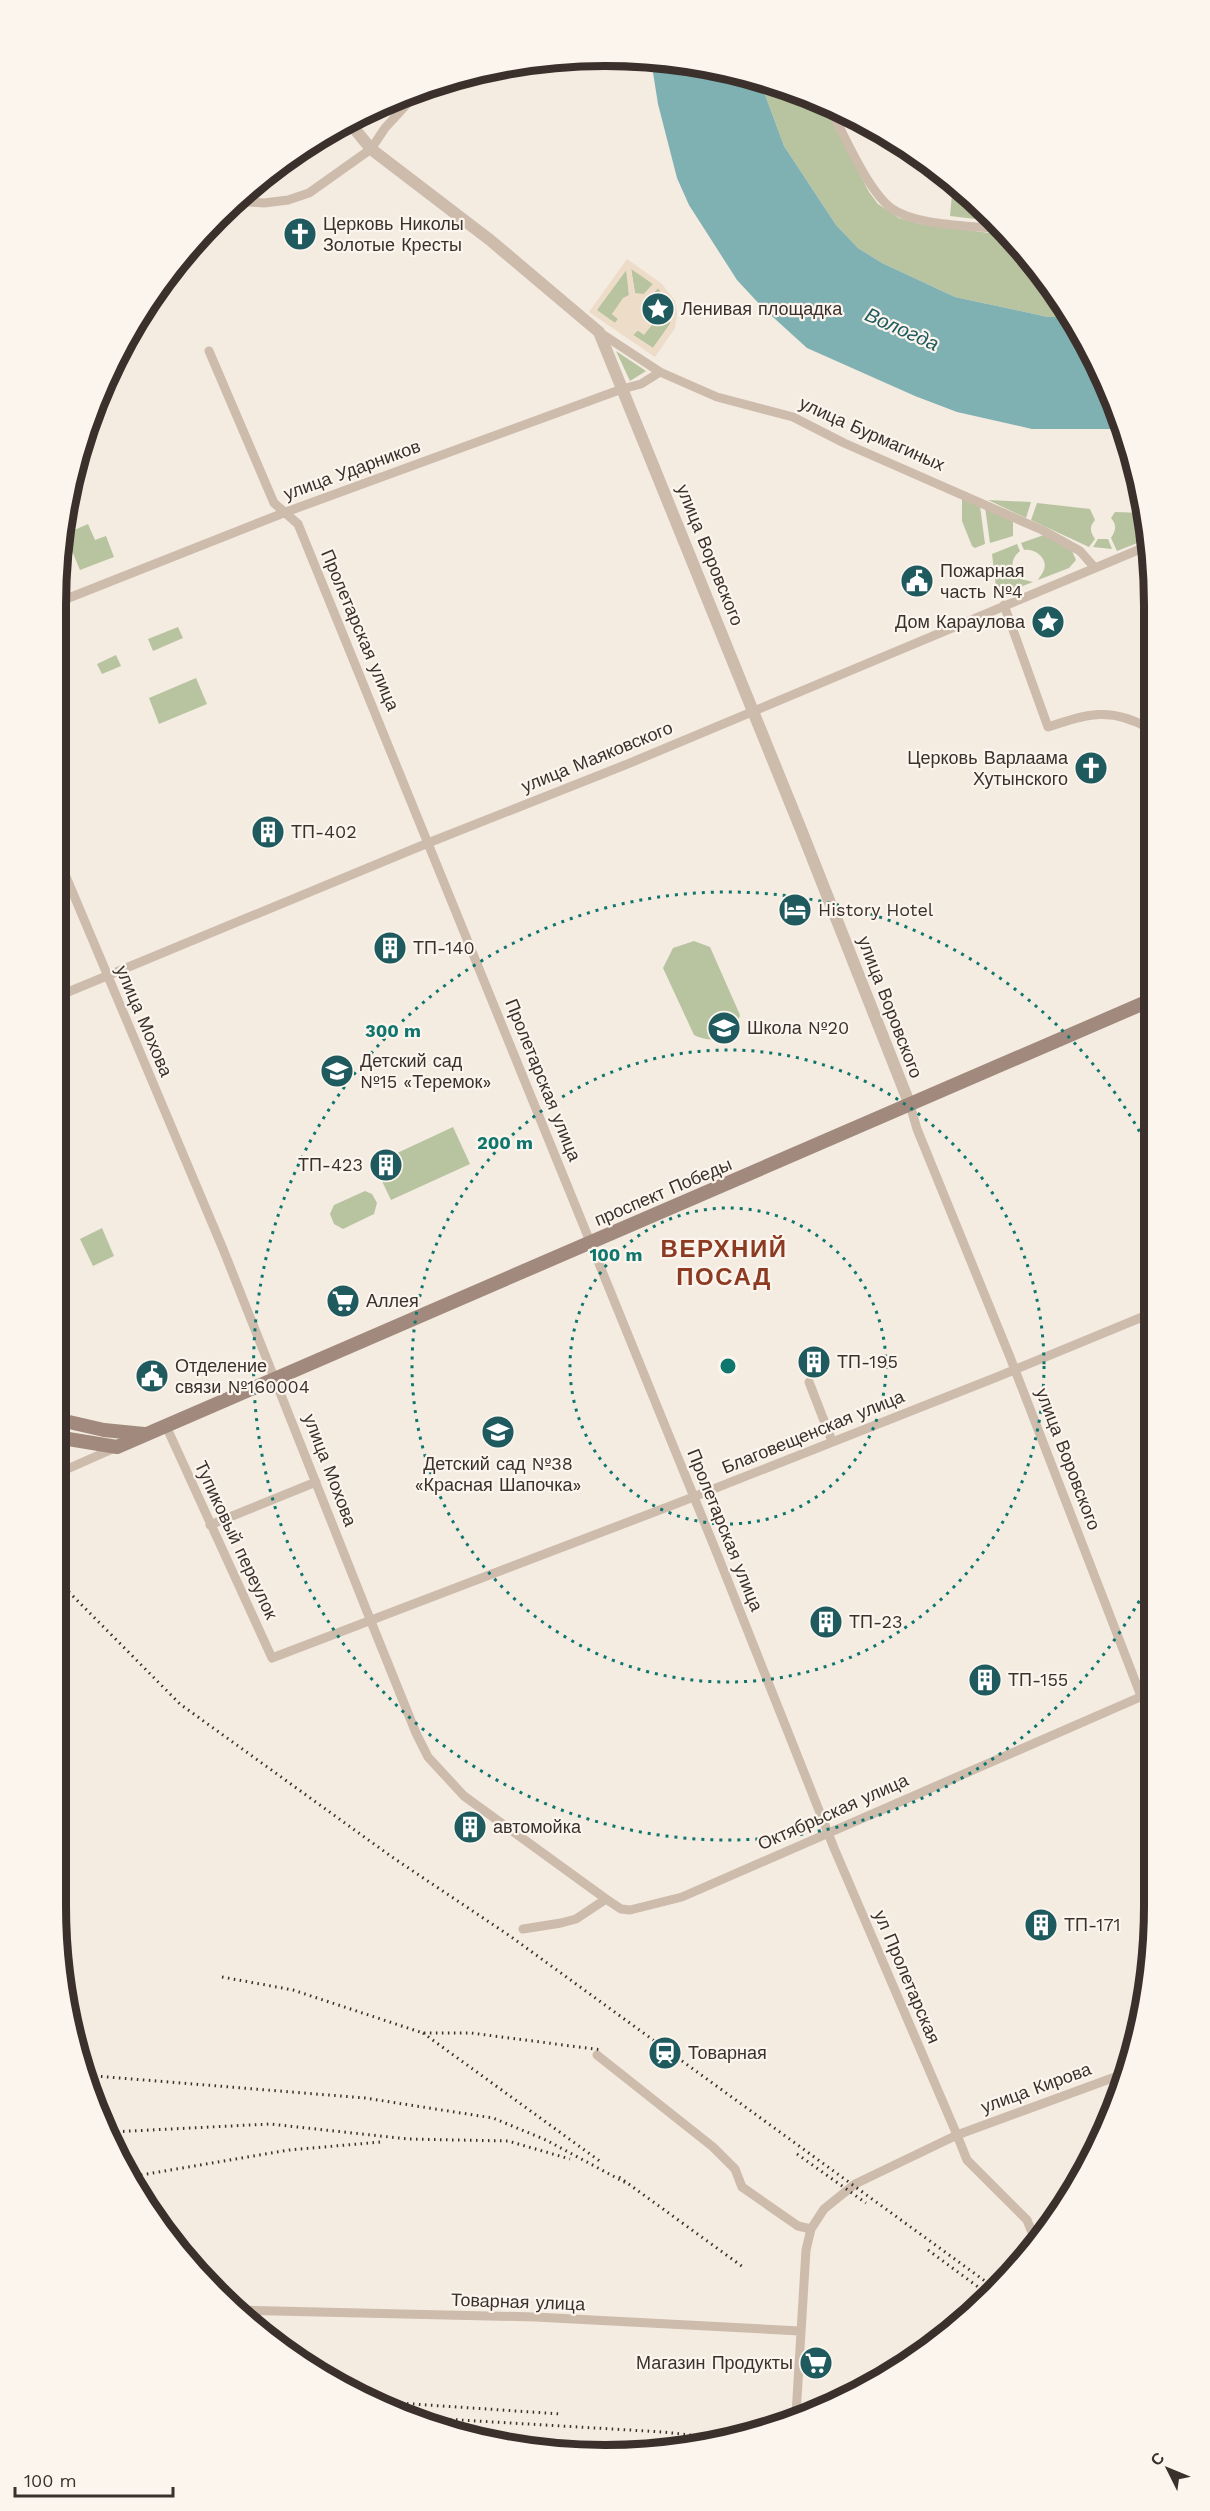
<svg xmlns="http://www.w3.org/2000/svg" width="1210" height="2511" font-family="'Work Sans',sans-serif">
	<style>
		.green { fill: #b8c4a0 }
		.plaza { fill: #ecdcc8; fill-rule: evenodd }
		.water { fill: #7fb0b2 }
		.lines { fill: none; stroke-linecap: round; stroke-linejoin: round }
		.minor { stroke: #cdbbac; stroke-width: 9 }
		.tertiary { stroke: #cdbbac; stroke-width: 12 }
		.secondary { stroke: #a18a7d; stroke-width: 14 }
		.rail { stroke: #3b302b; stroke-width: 3; stroke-dasharray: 1.5 4.5; stroke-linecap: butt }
		.ring { fill: none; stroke: #0f766e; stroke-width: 3; stroke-dasharray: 3 6 }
		.labels { text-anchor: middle; stroke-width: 4.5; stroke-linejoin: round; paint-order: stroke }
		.poi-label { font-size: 18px; fill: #3b302b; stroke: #fbf5ee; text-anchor: start }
		.street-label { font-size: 18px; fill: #3b302b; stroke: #fbf5ee }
		.water-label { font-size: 20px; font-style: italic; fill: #1f5a5e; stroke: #fbf5ee }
		.district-label { font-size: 24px; font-weight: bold; letter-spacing: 1.5px; fill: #8c3b22; stroke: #fbf5ee }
		.rim { fill: none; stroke: #3b302b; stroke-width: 8 }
		.centre { fill: #0f766e; stroke: #fbf5ee; stroke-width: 3 }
		.ring-label { font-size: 18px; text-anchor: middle; font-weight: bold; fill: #0f766e; stroke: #fbf5ee; stroke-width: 4.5; stroke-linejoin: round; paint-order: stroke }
	</style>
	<rect width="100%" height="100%" fill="#f4ebe1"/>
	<path class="green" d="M760,81L821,100L869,192L878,204L899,218L920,224L1005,235L1041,271L1068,317H1048L955,297L882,263L858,248L836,225L784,146Z
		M953,183L992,221L950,216Z
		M631,268L653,284L644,294H635Z
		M627,269L629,295L612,314L618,319L615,323L596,311Z
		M658,288L669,304L654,307L649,298Z
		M670,312V324L653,348L633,335L655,314Z
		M616,351L646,371L630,381Z
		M962,498L980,506L985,544L975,548L972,546L962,521Z
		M988,500L1031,502L1026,518Z
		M1037,503L1090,509L1095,520C1089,527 1090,532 1095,539L1089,547L1031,520Z
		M985,507L1013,520V536L990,543Z
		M1115,512L1144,513L1150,538L1117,551L1111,538C1116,530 1117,525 1111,518Z
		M88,524L95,540L106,536L114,557L80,570L65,534Z
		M1044,535L1072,551L1076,560L1069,568L1038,580C1039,577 1042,575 1043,572C1050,559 1035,548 1024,550L1021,543Z
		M1098,539H1108L1112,549L1093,547Z
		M1017,544L1020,551C1010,559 1011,568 1017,578L1033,582L997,596L992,554Z
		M178,627L183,638L153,651L148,639Z
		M116,655L121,666L102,674L97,664Z
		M196,678L207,704L159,724L149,698Z
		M694,941L710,947L740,1015C735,1038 714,1045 694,1035L663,968L673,948Z
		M453,1127L470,1164L391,1200L381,1179L401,1169L395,1154Z
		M365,1191L372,1194L377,1203L374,1214L343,1229L334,1224L330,1214L334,1205Z
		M102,1228L114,1256L93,1266L80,1239Z"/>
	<path class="plaza" d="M627,259L662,284L675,301L677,314L675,328L655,357L589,312ZM631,269L653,284L644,294L635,293ZM626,270L629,295L623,298L612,314L618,319L615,323L597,310ZM657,288L665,295L668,304L654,307L650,298ZM670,312V324L653,348L633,335L637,330L644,335L655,321V314Z"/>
	<path class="water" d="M651,60L713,66L760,81L784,146L836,225L858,248L882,263L955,297L1048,317H1068L1113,395L1122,429H1032L957,412L915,396L807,348L763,308L737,280L689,205L677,178L658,104Z"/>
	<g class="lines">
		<path class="minor" d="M828,105C843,132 867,190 891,208C916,226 969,225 999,229
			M235,201L264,203L288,200L309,193L371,149L385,128L420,90
			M599,332L660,372L717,397L793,417L844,443L1042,530L1080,551L1095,568
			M209,351L274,503L298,524L718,1556L834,1848L957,2135L967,2160L1027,2220L1035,2240
			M56,603L286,512L622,389L641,384L660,372
			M1004,605L1048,727C1087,714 1111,706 1150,729
			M56,853L223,1249L370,1619L416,1733L428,1757L464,1796L606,1899
			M56,997L428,843L630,763L1150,545
			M910,1105L917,1129L1010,1357L1141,1696
			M809,1382L832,1441
			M166,1426L272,1658L678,1503L997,1377L1152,1313
			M56,1474L117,1447
			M210,1525L316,1482
			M523,1929L561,1923L576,1919L606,1899L621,1909L630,1910L682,1897L1154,1691
			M597,2055L713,2147L735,2169L742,2187L798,2226L811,2229
			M234,2310L535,2317L800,2331
			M796,2415L806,2250L811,2229L824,2209L855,2184L957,2135L1126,2073"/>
		<path class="tertiary" d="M349,122L371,149L490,240L599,332L802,832L910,1105"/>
		<path class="secondary" d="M56,1419L104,1430L144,1434
			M56,1437L117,1447L1151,1000"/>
		<path class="rail" d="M56,1579L180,1704L392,1857L510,1936L996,2289
			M222,1977L293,1990L423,2033H471L602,2050
			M423,2033L601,2162
			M83,2075L365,2098L493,2118L546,2140L626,2183
			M111,2132L270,2124L408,2139L508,2141L570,2159
			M797,2154L866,2203
			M135,2176L289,2150L381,2142
			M619,2177L743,2267
			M928,2250L989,2295
			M383,2402L561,2414
			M426,2418L663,2432L718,2438
			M477,2437L673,2451
			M670,2442L696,2445"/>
	</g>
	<g class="ring">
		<circle cx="728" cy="1366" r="158"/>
		<circle cx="728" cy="1366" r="316"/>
		<path d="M1152 1577A474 474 0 1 1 1150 1151"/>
	</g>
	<defs>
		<symbol id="church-disc" viewBox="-11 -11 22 22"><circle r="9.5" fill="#1f5a5e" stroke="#fbf5ee"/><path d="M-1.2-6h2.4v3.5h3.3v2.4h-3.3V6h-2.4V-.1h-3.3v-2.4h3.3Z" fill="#fff"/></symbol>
		<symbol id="sight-disc" viewBox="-11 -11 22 22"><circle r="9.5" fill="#1f5a5e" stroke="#fbf5ee"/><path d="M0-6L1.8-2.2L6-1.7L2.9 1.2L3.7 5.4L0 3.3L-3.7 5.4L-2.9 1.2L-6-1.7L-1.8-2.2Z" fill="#fff"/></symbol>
		<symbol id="civic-disc" viewBox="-11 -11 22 22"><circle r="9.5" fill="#1f5a5e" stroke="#fbf5ee"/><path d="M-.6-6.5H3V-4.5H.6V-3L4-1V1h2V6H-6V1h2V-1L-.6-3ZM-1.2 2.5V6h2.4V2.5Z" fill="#fff"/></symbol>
		<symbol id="building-disc" viewBox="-11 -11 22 22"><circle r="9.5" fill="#1f5a5e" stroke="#fbf5ee"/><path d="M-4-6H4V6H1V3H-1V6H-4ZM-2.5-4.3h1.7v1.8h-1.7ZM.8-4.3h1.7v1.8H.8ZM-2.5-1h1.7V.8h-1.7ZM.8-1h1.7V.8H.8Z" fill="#fff"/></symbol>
		<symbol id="hotel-disc" viewBox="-11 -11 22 22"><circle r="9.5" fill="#1f5a5e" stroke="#fbf5ee"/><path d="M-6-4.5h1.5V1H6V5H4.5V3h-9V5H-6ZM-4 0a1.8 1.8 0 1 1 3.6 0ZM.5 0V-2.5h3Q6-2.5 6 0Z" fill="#fff"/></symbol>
		<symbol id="school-disc" viewBox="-11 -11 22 22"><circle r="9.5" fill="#1f5a5e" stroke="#fbf5ee"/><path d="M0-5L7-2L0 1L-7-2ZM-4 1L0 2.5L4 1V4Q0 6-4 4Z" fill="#fff"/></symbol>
		<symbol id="supermarket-disc" viewBox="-11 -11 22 22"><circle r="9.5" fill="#1f5a5e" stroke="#fbf5ee"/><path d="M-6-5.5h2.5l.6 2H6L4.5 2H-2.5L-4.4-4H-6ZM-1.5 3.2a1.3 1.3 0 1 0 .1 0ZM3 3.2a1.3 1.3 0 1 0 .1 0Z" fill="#fff"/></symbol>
		<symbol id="station-disc" viewBox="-11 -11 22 22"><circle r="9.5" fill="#1f5a5e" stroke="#fbf5ee"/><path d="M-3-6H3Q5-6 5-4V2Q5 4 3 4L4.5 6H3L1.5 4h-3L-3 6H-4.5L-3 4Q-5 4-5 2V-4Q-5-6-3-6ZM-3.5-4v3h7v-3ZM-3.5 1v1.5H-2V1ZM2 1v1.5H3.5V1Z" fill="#fff"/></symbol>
	</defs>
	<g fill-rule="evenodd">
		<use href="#church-disc" x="281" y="215" width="38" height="38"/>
		<use href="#sight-disc" x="639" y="290" width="38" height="38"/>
		<use href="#civic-disc" x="898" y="562" width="38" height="38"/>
		<use href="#sight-disc" x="1029" y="603" width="38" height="38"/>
		<use href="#church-disc" x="1072" y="749" width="38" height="38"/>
		<use href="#building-disc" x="249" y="813" width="38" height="38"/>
		<use href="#hotel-disc" x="776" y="891" width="38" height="38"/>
		<use href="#building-disc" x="371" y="929" width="38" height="38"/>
		<use href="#school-disc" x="705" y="1009" width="38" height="38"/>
		<use href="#school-disc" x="318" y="1052" width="38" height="38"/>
		<use href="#building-disc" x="367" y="1146" width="38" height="38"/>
		<use href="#supermarket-disc" x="324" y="1282" width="38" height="38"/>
		<use href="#building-disc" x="795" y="1343" width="38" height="38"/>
		<use href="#civic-disc" x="133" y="1357" width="38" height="38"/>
		<use href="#school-disc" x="479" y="1413" width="38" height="38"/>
		<use href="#building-disc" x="807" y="1603" width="38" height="38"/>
		<use href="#building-disc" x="966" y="1661" width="38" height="38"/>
		<use href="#building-disc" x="451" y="1808" width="38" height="38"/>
		<use href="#building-disc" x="1022" y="1906" width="38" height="38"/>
		<use href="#station-disc" x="646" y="2034" width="38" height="38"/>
		<use href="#supermarket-disc" x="797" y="2344" width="38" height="38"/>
	</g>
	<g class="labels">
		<g class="poi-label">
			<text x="323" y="230">Церковь Николы<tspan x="323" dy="21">Золотые Кресты</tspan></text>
			<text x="681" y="315">Ленивая площадка</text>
			<text x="940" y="577">Пожарная<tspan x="940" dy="21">часть №4</tspan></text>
			<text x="1025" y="628" text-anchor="end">Дом Караулова</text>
			<text x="1068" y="764" text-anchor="end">Церковь Варлаама<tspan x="1068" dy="21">Хутынского</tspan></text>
			<text x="291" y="838">ТП-402</text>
			<text x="818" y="916">History Hotel</text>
			<text x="413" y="954">ТП-140</text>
			<text x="747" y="1034">Школа №20</text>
			<text x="360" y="1067">Детский сад<tspan x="360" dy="21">№15 «Теремок»</tspan></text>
			<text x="363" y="1171" text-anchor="end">ТП-423</text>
			<text x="366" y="1307">Аллея</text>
			<text x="837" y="1368">ТП-195</text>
			<text x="175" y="1372">Отделение<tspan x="175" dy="21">связи №160004</tspan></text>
			<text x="498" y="1470" text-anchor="middle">Детский сад №38<tspan x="498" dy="21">«Красная Шапочка»</tspan></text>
			<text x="849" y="1628">ТП-23</text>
			<text x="1008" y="1686">ТП-155</text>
			<text x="493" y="1833">автомойка</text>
			<text x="1064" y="1931">ТП-171</text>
			<text x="688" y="2059">Товарная</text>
			<text x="793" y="2369" text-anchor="end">Магазин Продукты</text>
		</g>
		<g class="street-label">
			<text transform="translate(872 434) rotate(24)" y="6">улица Бурмагиных</text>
			<text transform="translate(352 470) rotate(-20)" y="6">улица Ударников</text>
			<text transform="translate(710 555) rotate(68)" y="6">улица Воровского</text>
			<text transform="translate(360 630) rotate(67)" y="6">Пролетарская улица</text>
			<text transform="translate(597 757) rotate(-22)" y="6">улица Маяковского</text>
			<text transform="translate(890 1007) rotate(69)" y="6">улица Воровского</text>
			<text transform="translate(144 1021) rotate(67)" y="6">улица Мохова</text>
			<text transform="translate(543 1080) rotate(68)" y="6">Пролетарская улица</text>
			<text transform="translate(663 1192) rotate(-23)" y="6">проспект Победы</text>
			<text transform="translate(813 1432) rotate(-22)" y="6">Благовещенская улица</text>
			<text transform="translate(1068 1459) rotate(69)" y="6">улица Воровского</text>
			<text transform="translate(330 1470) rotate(69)" y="6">улица Мохова</text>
			<text transform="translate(725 1530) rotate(68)" y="6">Пролетарская улица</text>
			<text transform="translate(236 1540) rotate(65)" y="6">Тупиковый переулок</text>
			<text transform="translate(833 1812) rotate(-24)" y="6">Октябрьская улица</text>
			<text transform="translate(907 1977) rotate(67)" y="6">ул Пролетарская</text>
			<text transform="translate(1036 2088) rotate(-20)" y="6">улица Кирова</text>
			<text transform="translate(518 2302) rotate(2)" y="6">Товарная улица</text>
		</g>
		<g class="water-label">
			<text transform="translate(902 329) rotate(24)" y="7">Вологда</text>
		</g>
		<g class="district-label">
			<text x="724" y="1257">ВЕРХНИЙ<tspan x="724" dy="28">ПОСАД</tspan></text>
		</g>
	</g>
	<path d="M0 0H1210V2511H0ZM605 66H605A539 539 0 0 1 1144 605V1906A539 539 0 0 1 605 2445H605A539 539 0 0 1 66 1906V605A539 539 0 0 1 605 66Z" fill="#fbf5ee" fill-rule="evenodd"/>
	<path class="rim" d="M605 66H605A539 539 0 0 1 1144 605V1906A539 539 0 0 1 605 2445H605A539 539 0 0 1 66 1906V605A539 539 0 0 1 605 66Z"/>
	<circle cx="728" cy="1366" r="9" class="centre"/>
	<g class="ring-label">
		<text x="393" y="1037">300 m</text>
		<text x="505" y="1149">200 m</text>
		<text x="616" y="1261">100 m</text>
	</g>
	<g transform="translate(1168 2469) rotate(313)" stroke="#fbf5ee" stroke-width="4.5" paint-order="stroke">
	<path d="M0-4.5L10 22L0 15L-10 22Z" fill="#3b302b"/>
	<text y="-9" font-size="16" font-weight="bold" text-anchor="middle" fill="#3b302b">С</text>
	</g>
	<path d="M15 2487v9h158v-9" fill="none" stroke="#3b302b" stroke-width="3"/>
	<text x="24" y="2487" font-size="18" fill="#3b302b" stroke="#fbf5ee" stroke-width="4.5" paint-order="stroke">100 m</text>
</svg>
